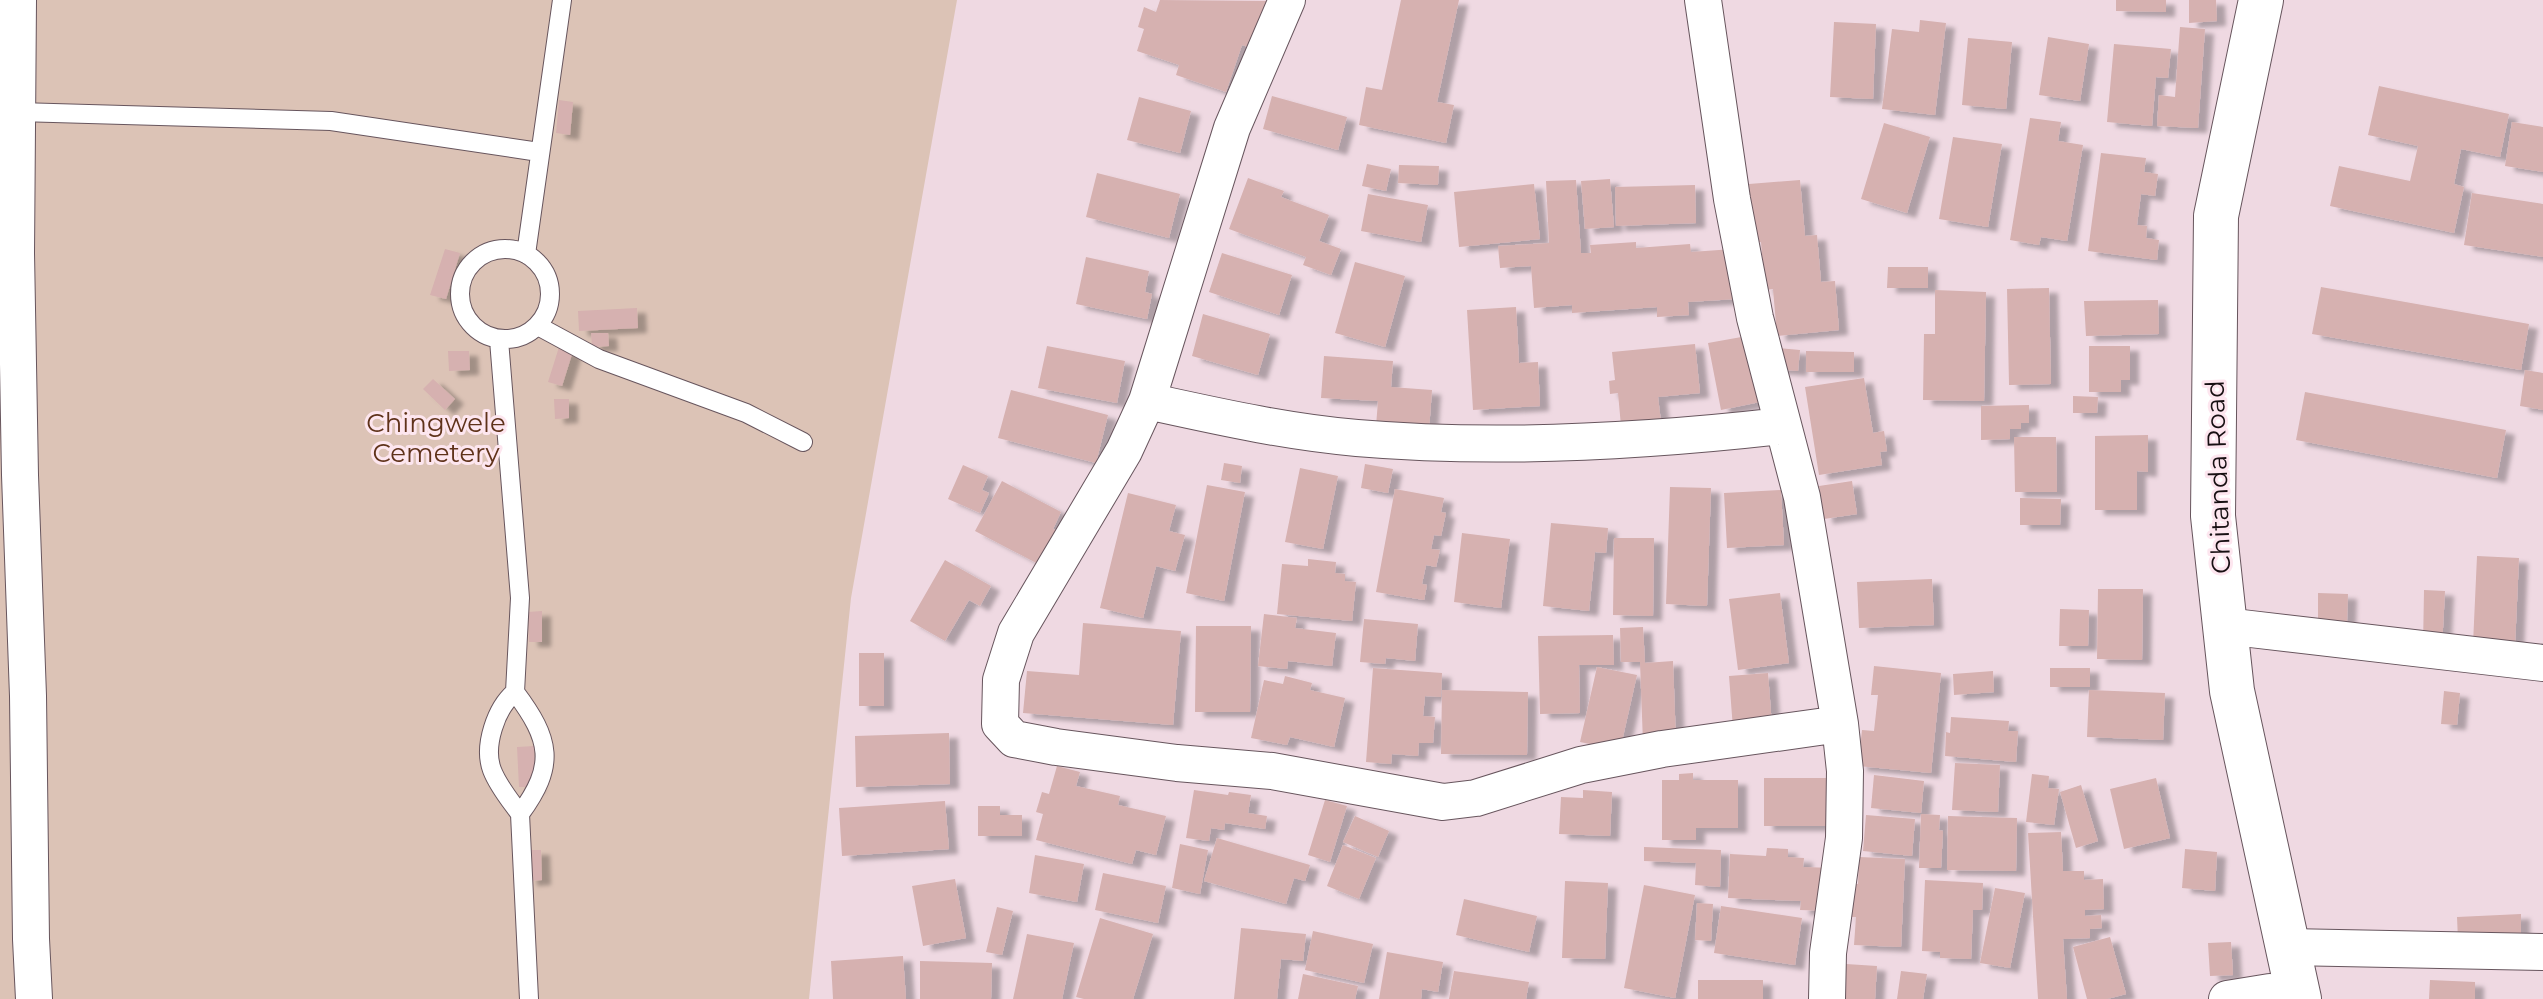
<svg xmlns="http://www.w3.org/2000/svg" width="2543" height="999" font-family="Montserrat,sans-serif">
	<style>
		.green { fill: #dcc3b6 }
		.building { fill: #d6b1b0; filter: url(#shadow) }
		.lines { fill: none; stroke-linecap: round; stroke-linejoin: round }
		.lane-casing { stroke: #67555d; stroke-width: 20 }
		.street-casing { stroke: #67555d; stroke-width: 38 }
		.secondary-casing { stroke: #67555d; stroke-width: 46 }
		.lane { stroke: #fff; stroke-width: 18 }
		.street { stroke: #fff; stroke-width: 36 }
		.secondary { stroke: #fff; stroke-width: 44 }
		.labels { text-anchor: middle; stroke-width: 6; stroke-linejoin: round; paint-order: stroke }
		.park-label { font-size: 26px; fill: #5f321a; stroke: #fde6ef }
		.street-label { font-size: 26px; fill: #170f12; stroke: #fde6ef }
	</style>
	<defs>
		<filter id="shadow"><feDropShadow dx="9" dy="5" stdDeviation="2" flood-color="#0004"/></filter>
	</defs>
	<rect width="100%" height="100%" fill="#efd9e2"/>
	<path class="green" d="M0,0H957L851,598L809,999H0Z"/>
	<path class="building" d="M1160,0L1267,1L1251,48L1242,45L1226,92L1176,75L1179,65L1137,51L1144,29L1138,27L1144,7L1156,12Z
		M1401,0H1459L1437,102L1454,105L1446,143L1359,125L1366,87L1382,90Z
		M2116,0H2166V12L2116,11Z
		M2189,0H2216L2217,21L2189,23Z
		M1920,20L1946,23L1935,115L1882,109L1892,29L1919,32Z
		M1834,22L1876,24L1873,99L1830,97Z
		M2180,27L2205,29L2198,128L2157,126L2159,95L2175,97Z
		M2048,37L2089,44L2080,101L2039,95Z
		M1968,38L2012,42L2006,109L1962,105Z
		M2114,44L2171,49L2168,78L2156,77L2152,126L2107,122Z
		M2379,86L2509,114L2500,157L2461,149L2454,184L2464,187L2454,233L2330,206L2339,166L2410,181L2418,146L2368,135Z
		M1272,96L1347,117L1338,150L1263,129Z
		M1139,97L1191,111L1180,153L1127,140Z
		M559,100L573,102L570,135L556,133Z
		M2030,118L2061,122L2058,141L2083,145L2067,241L2041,237L2039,245L2010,240Z
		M2512,122L2543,127V172L2505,166Z
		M1884,123L1930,137L1907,213L1861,199Z
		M1953,137L2002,144L1988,227L1939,219Z
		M2101,153L2146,158L2144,172L2158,174L2155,196L2141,194L2137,225L2147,226L2146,238L2159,240L2157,260L2088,251Z
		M1367,164L1391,169L1386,191L1362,186Z
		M1399,165L1439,166L1438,185L1398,183Z
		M1097,173L1180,194L1169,238L1086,217Z
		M1248,178L1284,191L1281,197L1329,215L1319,241L1341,249L1331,275L1303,265L1306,257L1229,229Z
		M1610,179L1614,227L1585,229L1581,181Z
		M1576,180L1581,253H1591L1590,245L1636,242V248L1690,244L1691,252L1733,249L1737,299L1688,302L1689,315L1657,317V307L1572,313V305L1534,308L1531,266L1500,268L1498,246L1549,243L1546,181Z
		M1800,180L1805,236L1817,235L1821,282L1835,281L1839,330L1777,336L1773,289L1765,290L1761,242L1754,243L1749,184Z
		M1534,184L1540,239L1459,247L1454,192Z
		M1695,185L1696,223L1616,226L1615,187Z
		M2472,193L2543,204V257L2464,245Z
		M1368,194L1428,205L1421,242L1361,231Z
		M445,249L460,253L446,299L430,295Z
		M1222,253L1292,275L1279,315L1209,292Z
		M1086,257L1149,271L1145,292L1152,294L1147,319L1076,304Z
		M1355,262L1405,276L1385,347L1335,333Z
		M1888,267H1928V288H1887Z
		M2321,287L2529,324L2521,370L2312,334Z
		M2049,288L2051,384L2009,385L2007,289Z
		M1935,290L1986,292L1984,401L1923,400L1924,334H1935Z
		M2158,300L2159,334L2086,336L2084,301Z
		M1516,307L1519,363L1538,362L1540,406L1473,410L1467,310Z
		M637,308L638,328L579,331L578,311Z
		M1203,314L1270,334L1258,375L1192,356Z
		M591,333H608L609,346L592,347Z
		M1747,336L1760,402L1721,410L1708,343Z
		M1695,344L1700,393L1658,397L1661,422L1621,426L1618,393L1610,394L1609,381L1615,380L1612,352Z
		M1047,346L1125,361L1117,403L1038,388Z
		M2089,346H2130V380H2121V392H2089Z
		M559,347L573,351L562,386L548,382Z
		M1778,348L1800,350L1798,371L1775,369Z
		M448,351H469L470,370L449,371Z
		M1806,351L1854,352V372H1806Z
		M1324,356L1393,361L1391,387L1432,390L1429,430L1376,426L1378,401L1321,398Z
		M2525,370L2543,373V410L2520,406Z
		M1864,378L1873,433L1884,431L1887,451L1880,452L1882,465L1819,475L1805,387Z
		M433,379L455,399L445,410L423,389Z
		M1011,390L1108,415L1096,463L998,438Z
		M2305,392L2506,430L2497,478L2296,440Z
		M2073,396L2098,397L2097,413H2073Z
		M554,399H569V418L555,419Z
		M2029,405V423H2021V429H2010V439L1981,440V406Z
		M2148,435V472L2137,471V510H2095V436Z
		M2014,437H2056L2057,492H2015Z
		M1224,463L1242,466L1240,483L1221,480Z
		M1365,464L1393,469L1388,493L1361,488Z
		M963,465L988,476L982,490L989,493L980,513L948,499Z
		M1300,468L1338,476L1323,549L1285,542Z
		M1002,481L1061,512L1053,529L1064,534L1046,568L975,531Z
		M1852,481L1857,514L1824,519L1819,486Z
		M1207,485L1245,492L1224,601L1186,593Z
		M1670,487L1711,488L1707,606L1666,604Z
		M1395,489L1444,498L1441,512L1446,513L1441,536L1434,535L1431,549L1440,550L1436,567L1426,565L1422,584L1427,585L1424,600L1376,592Z
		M1781,490L1784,545L1727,548L1724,493Z
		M1128,493L1176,505L1169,531L1185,535L1175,571L1156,566L1143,618L1100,608Z
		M2020,498L2061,499L2060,525H2020Z
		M1551,523L1608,528L1606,553L1595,552L1589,611L1543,606Z
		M1462,533L1510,539L1501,608L1454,602Z
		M1614,538H1654L1653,616L1613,615Z
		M2477,556L2519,558L2515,646L2473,644Z
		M1308,559L1336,562L1335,573L1345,574V581L1356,582L1352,621L1277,614L1282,564L1308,566Z
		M945,560L991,586L980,606L969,600L945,641L910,621Z
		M1932,579L1934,625L1859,628L1857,582Z
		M2098,589H2143L2142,660L2097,659Z
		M2424,590L2445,591L2442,647L2423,646Z
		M1780,593L1789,663L1738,670L1729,599Z
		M2318,593L2348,594L2347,622H2318Z
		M2060,609L2089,610L2088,646H2059Z
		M542,611V642H529L528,612Z
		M1264,614L1297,618L1295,628L1336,633L1332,666L1288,661L1287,669L1258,666Z
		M1364,619L1418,624L1415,661L1386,658L1385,664L1360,662Z
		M1083,623L1181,631L1173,725L1023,713L1027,671L1079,675Z
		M1196,626H1251L1250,712H1195Z
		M1643,627L1645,663L1673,661L1676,742L1643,743L1640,662H1621L1620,628Z
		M1613,635L1614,665H1579L1580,713L1540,714L1538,636Z
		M859,653H884V706H859Z
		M1874,666L1941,673L1931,773L1858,766L1862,730L1874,731L1878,695H1871Z
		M1597,667L1637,675L1620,750L1580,742Z
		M1373,668L1442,673L1441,697L1425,696L1423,716L1435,717L1433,743H1419L1418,756L1392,754L1391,764L1366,762Z
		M2050,668H2090V687H2050Z
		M1993,671L1994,692L1954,695L1953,674Z
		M1768,673L1772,726L1733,729L1729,676Z
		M1285,676L1312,683L1310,690L1345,698L1334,747L1290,737L1287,745L1251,738L1264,680L1283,684Z
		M1442,690L1528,692L1527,755L1441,754Z
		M2089,690L2165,693L2163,740L2087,737Z
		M2444,691L2460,693L2457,725L2441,724Z
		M1951,717L2009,721L2008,731H2018L2016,762L1945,756L1946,732L1950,733Z
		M949,733L950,784L856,787L855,736Z
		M534,746L536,787H519L517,747Z
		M1955,763L2000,765L1998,812L1952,810Z
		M1057,766L1080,772L1076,786L1120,796L1118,805L1166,816L1156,855L1136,850L1132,864L1036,840L1043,814L1036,812L1042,792L1049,794Z
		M1693,773V780H1738V828H1696V840H1662V780H1679V774Z
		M2032,774L2049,776L2048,788L2059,789L2054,825L2026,822Z
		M1874,775L1924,781L1921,813L1871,808Z
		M1764,778H1832V826H1764Z
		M2156,778L2170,838L2124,849L2110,789Z
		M2081,785L2098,841L2076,848L2060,792Z
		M1194,790L1228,795L1229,792L1251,795L1248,813L1267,816L1265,829L1225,823L1224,830L1211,828L1209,841L1186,838Z
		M1583,790L1612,792L1610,836L1559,834L1561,797L1583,798Z
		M1325,800L1347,806L1330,862L1308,855Z
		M945,801L949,849L842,856L839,808Z
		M978,806H1000V815H1022V836H978Z
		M1921,814L1940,815L1939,830L1943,831L1941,868H1919Z
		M1866,815L1915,819L1912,856L1863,851Z
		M1355,816L1389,831L1378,857L1343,842Z
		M1948,816L2017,818L2016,871L1947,870Z
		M2061,832L2063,871H2084V880L2103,879L2104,909L2085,910V916L2101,915L2102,928L2090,929V938L2063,939L2067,999H2038L2028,833Z
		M1217,838L1310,865L1305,881L1294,878L1286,904L1204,881Z
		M1180,844L1208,850L1200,894L1172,888Z
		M1343,845L1376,858L1359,899L1327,886Z
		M1644,847L1721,850L1720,887L1695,885L1696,863L1644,861Z
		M1767,848L1788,849V857L1804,858L1803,867L1835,868L1833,911L1800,910L1801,901L1728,898L1730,854L1766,856Z
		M2185,849L2217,852L2215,891L2182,888Z
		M527,850H541L542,880L528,881Z
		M1035,855L1084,864L1077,902L1029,893Z
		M1859,857L1905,859L1901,947L1854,945L1856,917H1848L1850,884H1858Z
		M1103,873L1166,886L1158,923L1095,910Z
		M955,879L966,938L923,946L912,886Z
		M1925,880L1983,883L1982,910H1973L1971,959L1940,958V952L1922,951Z
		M1565,881L1608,883L1605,959L1562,958Z
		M1644,885L1695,895L1675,998L1624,988Z
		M1995,888L2025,893L2010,968L1980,963Z
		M1464,899L1537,916L1529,952L1456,935Z
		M1697,903L1713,904L1711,941L1695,940Z
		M1721,906L1802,918L1795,965L1714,953Z
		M997,907L1013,911L1002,955L986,952Z
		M2521,914V937L2458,940L2457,917Z
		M1100,918L1153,934L1133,999H1084L1076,997Z
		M1241,928L1306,934L1303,961L1281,959L1277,999H1234Z
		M1313,931L1373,944L1364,983L1305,970Z
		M1027,934L1074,943L1062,999H1013Z
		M2110,937L2126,994L2107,999H2087L2073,947Z
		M2231,942L2233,975L2210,976L2208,943Z
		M1387,952L1443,962L1438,992L1422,989L1421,999H1379Z
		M903,956L906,999H833L831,961Z
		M920,961L992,963L991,999H920Z
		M1846,964L1877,966L1875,999H1844Z
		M1454,971L1529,982L1526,999H1449Z
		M1901,971L1927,974L1923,999H1897Z
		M1303,974L1358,986L1355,999H1298Z
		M1698,980H1763V999H1698Z
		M2430,980L2475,982V999H2429Z"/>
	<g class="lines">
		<defs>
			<path id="lane" d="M18,112L331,121L539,152
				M460 294a45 45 0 1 1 90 0a45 45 0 1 1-90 0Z
				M526,254L562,0
				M538,326L599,359L746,413L803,442
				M499,340L520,598L515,692C551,740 556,765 520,814
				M515,692C496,708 483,746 492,770C498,786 510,800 520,814L529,999"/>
			<path id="street" d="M18,0L16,253L20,475L28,696L31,939L34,999
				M1287,0L1232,128L1147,401L1124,451L1016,633L1001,680L1000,724L1014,739L1056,747L1177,763L1272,771L1443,802L1476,798L1581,765L1662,749L1840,724
				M1703,0L1732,199L1755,318L1802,497L1840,724L1845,771L1844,838L1828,953L1827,999
				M1147,401C1216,416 1286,432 1357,438C1498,450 1641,442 1782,426
				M2225,626L2543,663
				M2288,947L2543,952
				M2227,999L2270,992"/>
			<path id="secondary" d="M2261,0L2216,216L2213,516L2232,691L2299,999"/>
		</defs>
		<use href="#lane" class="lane-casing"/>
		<use href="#street" class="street-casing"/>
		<use href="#secondary" class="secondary-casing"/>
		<use href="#lane" class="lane"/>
		<use href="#street" class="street"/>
		<use href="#secondary" class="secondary"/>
	</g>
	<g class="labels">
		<g class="park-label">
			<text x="436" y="432">Chingwele<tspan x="436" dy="30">Cemetery</tspan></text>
		</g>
		<g class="street-label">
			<text transform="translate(2218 477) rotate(-92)" y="9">Chitanda Road</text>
		</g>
	</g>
</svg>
